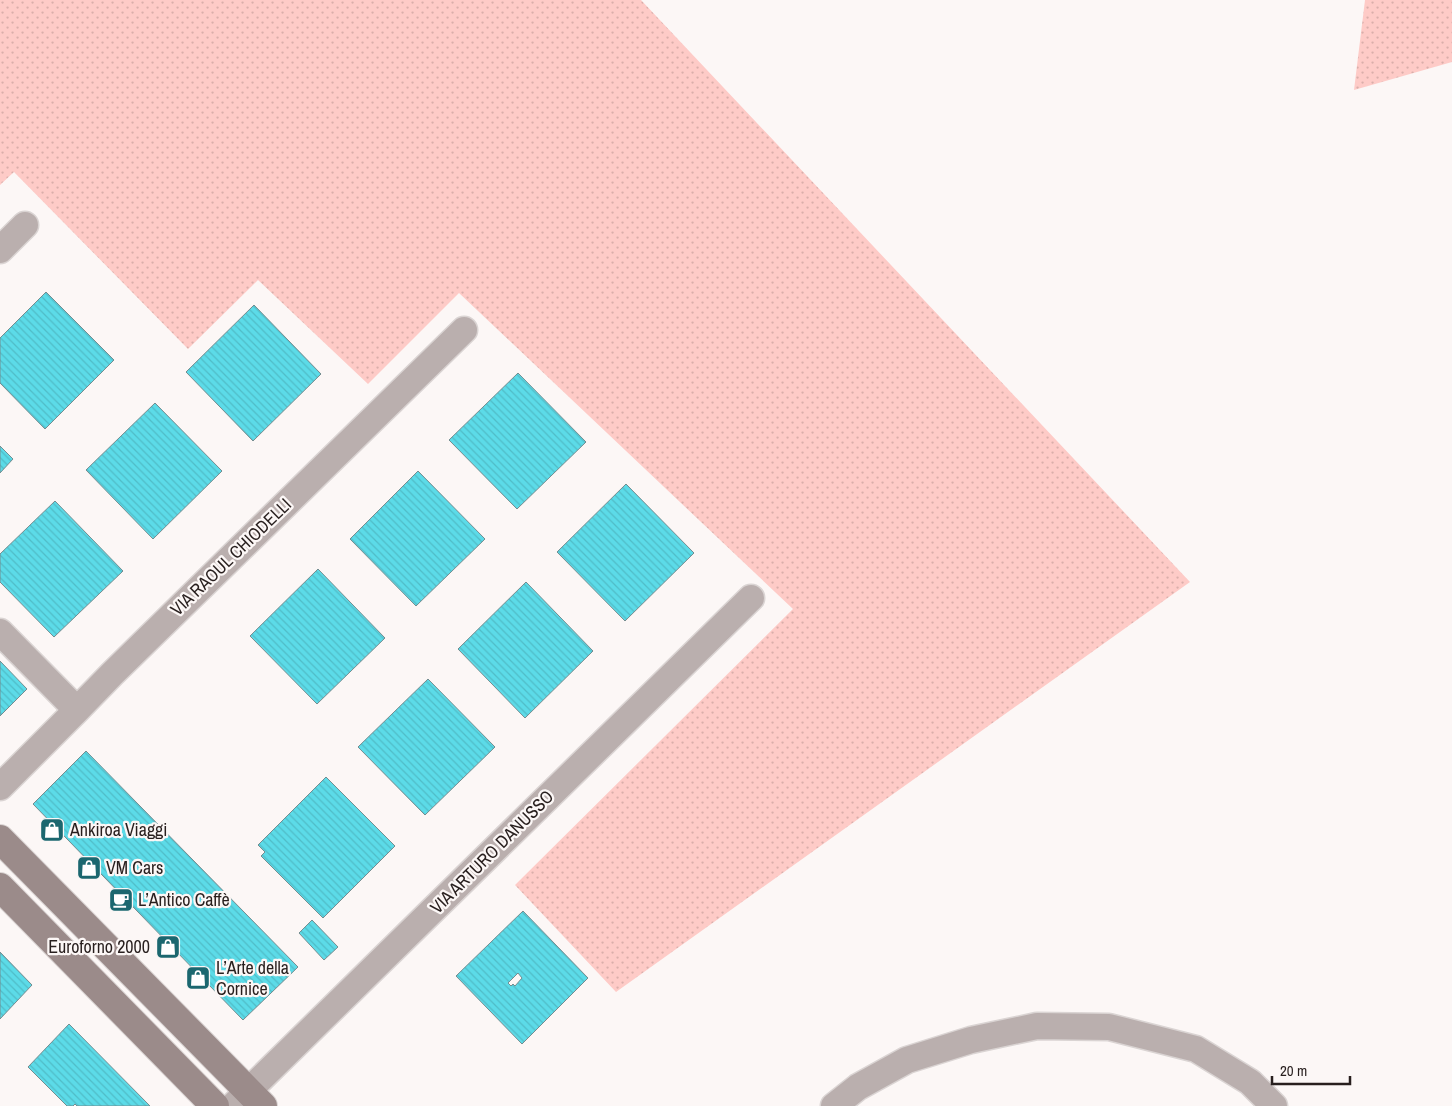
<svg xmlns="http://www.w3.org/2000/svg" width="1452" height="1106" font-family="'Archivo Narrow',sans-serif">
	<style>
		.grass { fill: url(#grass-dots) }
		.building { fill: url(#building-back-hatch); stroke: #748d90; fill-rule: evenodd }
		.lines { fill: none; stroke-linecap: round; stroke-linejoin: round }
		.street-casing { stroke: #dad4d3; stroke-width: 29 }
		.secondary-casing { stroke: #dad4d3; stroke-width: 30 }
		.street { stroke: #baafae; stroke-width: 26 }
		.secondary { stroke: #9b8b8a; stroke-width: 28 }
		.labels { text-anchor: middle; stroke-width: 4.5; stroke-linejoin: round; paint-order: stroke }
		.street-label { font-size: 18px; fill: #281f1e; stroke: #fcf7f6 }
		.poi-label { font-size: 18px; fill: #281f1e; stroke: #fcf7f6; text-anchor: start }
	</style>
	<defs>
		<pattern id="grass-dots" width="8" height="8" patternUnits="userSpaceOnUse" patternTransform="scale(1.25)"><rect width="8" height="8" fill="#fecbc7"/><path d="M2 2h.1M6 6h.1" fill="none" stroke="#daaeaa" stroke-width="1.8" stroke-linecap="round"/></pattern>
		<pattern id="building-back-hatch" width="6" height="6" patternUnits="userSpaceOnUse" patternTransform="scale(1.25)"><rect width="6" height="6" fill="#5cdbe8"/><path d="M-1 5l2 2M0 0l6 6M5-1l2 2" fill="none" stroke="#50bcc7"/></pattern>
	</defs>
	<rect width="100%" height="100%" fill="#fcf7f6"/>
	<path class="grass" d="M0,0H641L1190,582L616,992L515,885L793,609L459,293L368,384L258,280L188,349L14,172L0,185Z
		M1365,0H1452V62L1354,90Z"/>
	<path class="building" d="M46,292L114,360L45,429L0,383V338Z
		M254,305L321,374L253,441L186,372Z
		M518,373L586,442L517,509L449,440Z
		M155,403L222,471L153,539L86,470Z
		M0,446L13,459L0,473Z
		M418,471L485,539L416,606L350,539Z
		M626,484L694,553L625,621L557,552Z
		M55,501L123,571L54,637L0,582V554Z
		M318,569L385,638L317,704L250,636Z
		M526,582L593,651L525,718L458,649Z
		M0,661L27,689L0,716Z
		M428,679L495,747L425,815L358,747Z
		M86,751L298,967L243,1020L33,804Z
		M326,777L395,846L323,918L261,856L265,852L258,845Z
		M523,911L588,978L522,1044L456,976ZM518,973L522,978L515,986L513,984L511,986L508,983Z
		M312,920L338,947L324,960L299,933Z
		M0,952L32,985L0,1019Z
		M69,1024L150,1106H77L75,1104L73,1106H67L28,1067Z"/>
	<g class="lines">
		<defs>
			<path id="street" d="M0,250L25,225
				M0,632L77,710
				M0,787L77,710L112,674L464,330
				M233,1106L751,598
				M834,1106L858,1087L907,1060L971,1040L1037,1026L1109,1027L1196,1049L1250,1082L1274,1106"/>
			<path id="secondary" d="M0,839L263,1106
				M0,887L215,1106"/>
		</defs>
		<use href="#street" class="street-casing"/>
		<use href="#secondary" class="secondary-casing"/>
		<use href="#street" class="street"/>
		<use href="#secondary" class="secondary"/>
	</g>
	<defs>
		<symbol id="shop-square" viewBox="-11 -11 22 22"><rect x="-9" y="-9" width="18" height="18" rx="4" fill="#1b676f" stroke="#fcf7f6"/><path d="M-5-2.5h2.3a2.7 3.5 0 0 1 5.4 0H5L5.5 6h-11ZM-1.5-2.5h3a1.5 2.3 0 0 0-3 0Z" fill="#fff"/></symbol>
		<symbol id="cafe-square" viewBox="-11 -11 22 22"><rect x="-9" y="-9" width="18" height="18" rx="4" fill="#1b676f" stroke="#fcf7f6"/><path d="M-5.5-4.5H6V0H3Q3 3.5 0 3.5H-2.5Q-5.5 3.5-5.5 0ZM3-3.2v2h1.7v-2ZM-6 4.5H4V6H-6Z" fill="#fff"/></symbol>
	</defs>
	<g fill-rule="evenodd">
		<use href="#shop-square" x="38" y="816" width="28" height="28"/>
		<use href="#shop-square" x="75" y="854" width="28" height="28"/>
		<use href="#cafe-square" x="107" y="886" width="28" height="28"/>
		<use href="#shop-square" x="154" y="933" width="28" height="28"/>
		<use href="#shop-square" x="184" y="964" width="28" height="28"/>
	</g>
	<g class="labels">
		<g class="street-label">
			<text transform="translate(231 557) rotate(-44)" y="6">VIA RAOUL CHIODELLI</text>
			<text transform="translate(492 852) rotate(-45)" y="6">VIA ARTURO DANUSSO</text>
		</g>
		<g class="poi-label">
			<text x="70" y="836">Ankiroa Viaggi</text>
			<text x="106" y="874">VM Cars</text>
			<text x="138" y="906">L’Antico Caffè</text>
			<text x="150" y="953" text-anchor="end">Euroforno 2000</text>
			<text x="216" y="974">L’Arte della<tspan x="216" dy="21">Cornice</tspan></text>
		</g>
	</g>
	<path d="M1272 1076v8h78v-8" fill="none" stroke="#281f1e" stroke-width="2.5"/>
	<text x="1280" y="1076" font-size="15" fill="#281f1e" stroke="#fcf7f6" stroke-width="4" paint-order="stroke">20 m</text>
</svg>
